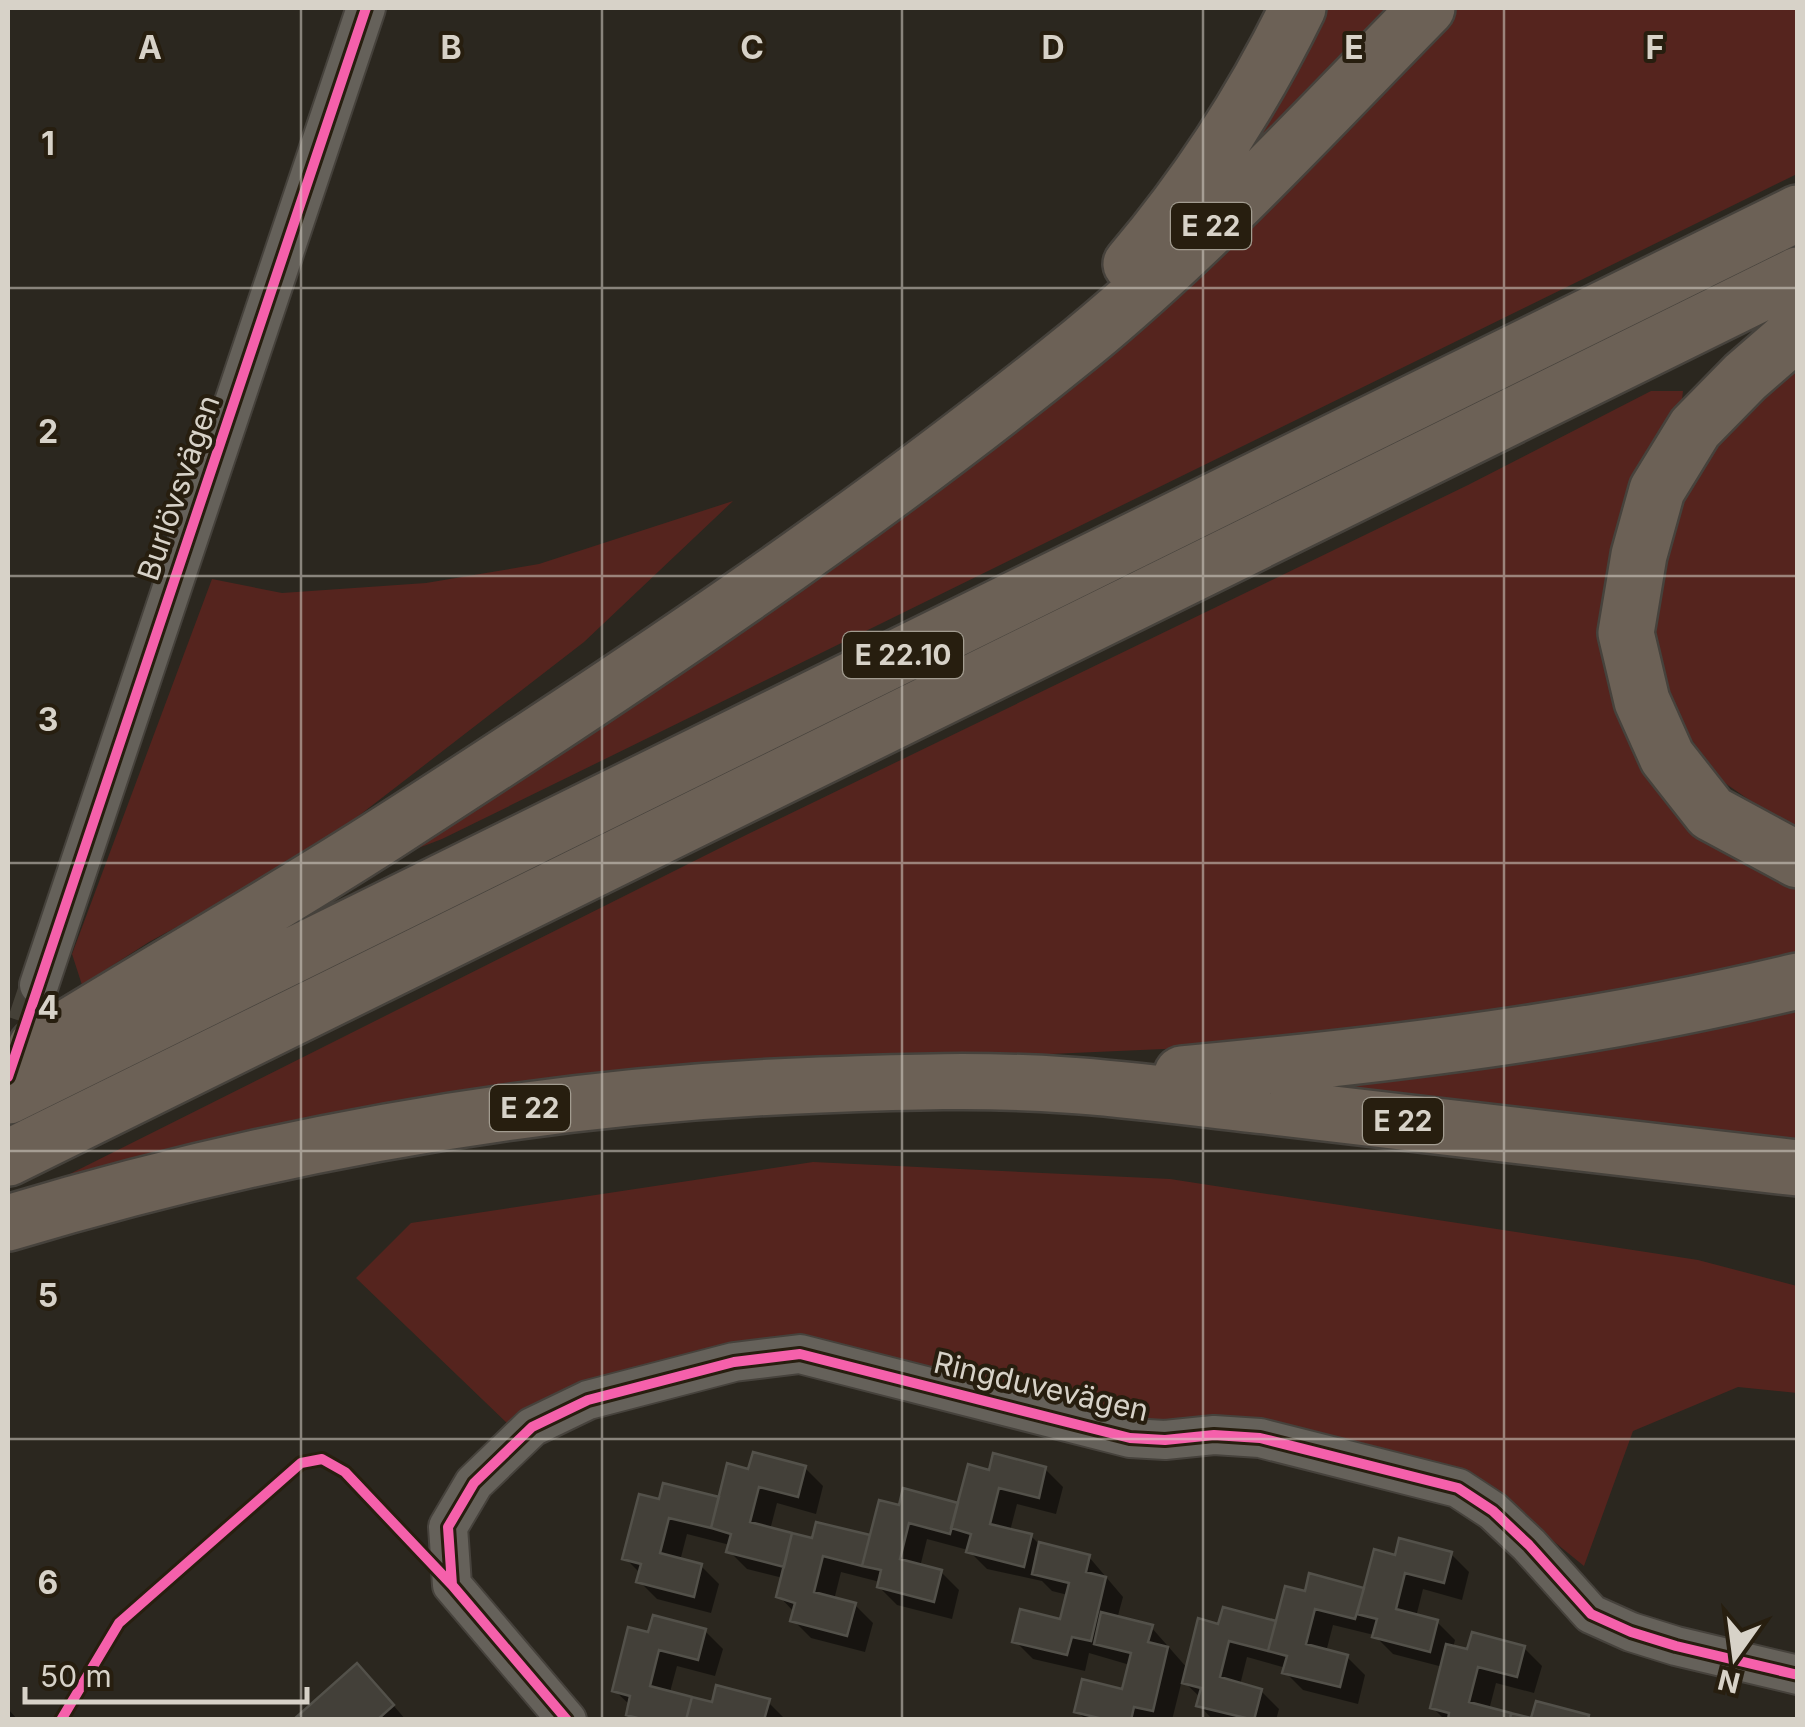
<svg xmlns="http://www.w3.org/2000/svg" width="1805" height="1727" font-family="Inter,sans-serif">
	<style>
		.green { fill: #55241e }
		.shadow { fill: #0007 }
		.building { fill: #434039; stroke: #53514a; stroke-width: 2.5 }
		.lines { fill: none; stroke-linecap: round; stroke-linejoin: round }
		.minor-tunnel { stroke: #454138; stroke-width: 38; stroke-dasharray: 38 19; stroke-linecap: butt }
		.minor-casing { stroke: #46423c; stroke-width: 42 }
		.motorway-casing { stroke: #46423c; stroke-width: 60 }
		.minor { stroke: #65615a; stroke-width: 38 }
		.motorway { stroke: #6c6156; stroke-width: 55 }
		.cycleway-casing { stroke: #271e0f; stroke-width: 16 }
		.cycleway { stroke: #f560ab; stroke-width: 10 }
		.grid { fill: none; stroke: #d7d2c8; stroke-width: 2.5; stroke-opacity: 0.55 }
		.labels { text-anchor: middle; stroke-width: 8; stroke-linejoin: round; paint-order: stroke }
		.shield { fill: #271e0f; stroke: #a29c90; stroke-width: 2.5 }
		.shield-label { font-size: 28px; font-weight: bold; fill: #d7d2c8 }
		.street-label { font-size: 30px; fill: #d7d2c8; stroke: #271e0f }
		.grid-label { font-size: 32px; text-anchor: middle; font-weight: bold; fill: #d7d2c8; stroke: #271e0f; stroke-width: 8; stroke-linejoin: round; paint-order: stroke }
	</style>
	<rect width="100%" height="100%" fill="#2b271f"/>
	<path class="green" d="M1315,8H1389L1218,187Z
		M1445,8H1797V174L442,839L348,875L557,743Z
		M1797,355V833L1719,779L1675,716L1651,641L1658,561L1689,477L1736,408Z
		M1651,391H1683L1680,416L1615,677L1797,880V961L1320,1042L918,1060L8,1205L746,835L1468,485Z
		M733,501L584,642L304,858L149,942L82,985L72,954L212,579L282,593L426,583L539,564Z
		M1797,999V1140L1519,1108L1229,1084Z
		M813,1162L1170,1179L1698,1260L1797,1286V1393L1738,1387L1633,1431L1584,1566L1499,1497L1450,1471L1230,1416L1138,1426L802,1341L509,1425L356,1278L411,1223Z"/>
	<path class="shadow" d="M805,1468L823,1486L816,1514L777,1503L770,1530L814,1541L872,1538L900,1508L960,1506L991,1473L1045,1469L1063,1487L1056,1514L1017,1504L1010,1531L1031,1536L1040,1545L1089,1557L1123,1597L1117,1619L1151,1627L1188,1669L1220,1627L1278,1624L1306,1594L1365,1591L1396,1558L1451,1554L1469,1572L1462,1600L1423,1589L1416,1617L1437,1622L1455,1640L1453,1648L1469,1652L1524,1648L1542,1666L1534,1693L1496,1683L1489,1710L1526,1720H1445L1432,1707L1443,1667L1393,1654L1374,1635L1333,1625L1326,1652L1347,1657L1365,1675L1358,1704L1303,1690L1285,1672L1286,1668L1247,1657L1240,1685L1261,1691L1279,1709L1276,1720H1213L1199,1705L1201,1698L1182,1680L1172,1720H1086L1077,1711L1124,1692L1130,1665L1089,1653L1085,1671L1033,1659L1015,1641L1061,1622L1068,1595L1052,1591L1042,1581L987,1569L968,1550L927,1539L920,1567L941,1572L959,1590L952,1619L897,1605L879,1587L880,1582L841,1572L834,1600L855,1605L873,1623L865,1652L811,1638L793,1620L795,1613L779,1596L783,1578L747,1569L729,1551L730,1545L687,1534L680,1561L701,1566L719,1584L711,1613L657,1599L639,1581L641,1574L625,1558L661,1502L720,1500L750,1472Z
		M705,1631L723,1649L715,1676L677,1666L670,1692L714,1705L768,1702L786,1720H634L629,1714L631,1706L614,1690L650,1635Z
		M375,1684L406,1720H296Z
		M8,1709L18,1720H8Z"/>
	<path class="building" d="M753,1452L806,1466L798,1497L759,1487L750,1522L792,1533L784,1567L726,1552L731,1534L711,1528L727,1463L748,1469Z
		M993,1453L1046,1467L1039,1498L999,1488L990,1524L1032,1534L1024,1567L966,1552L971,1534L951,1528L968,1464L989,1470Z
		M663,1483L719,1497L711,1528L669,1518L660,1553L702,1564L694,1597L636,1582L641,1564L622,1559L639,1494L659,1499Z
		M903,1488L958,1503L950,1534L909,1523L900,1559L942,1570L934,1602L877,1587L881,1570L862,1566L879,1500L899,1505Z
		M816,1522L870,1535L862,1566L823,1556L814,1592L856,1603L847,1636L790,1621L795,1603L776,1597L792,1533L812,1538Z
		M1399,1538L1452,1552L1444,1583L1405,1573L1396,1609L1438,1620L1430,1652L1372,1637L1377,1619L1357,1614L1374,1549L1395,1555Z
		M1039,1542L1090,1555L1086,1572L1106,1577L1091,1641L1072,1637L1067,1655L1012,1642L1020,1609L1060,1619L1069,1583L1032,1574Z
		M1309,1573L1364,1588L1355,1619L1315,1609L1306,1644L1348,1655L1340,1687L1282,1673L1287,1656L1268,1651L1285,1586L1305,1591Z
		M1223,1607L1276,1621L1268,1651L1229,1641L1220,1677L1262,1689L1254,1720L1196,1706L1201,1688L1182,1683L1198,1618L1218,1624Z
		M1101,1612L1153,1625L1148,1642L1168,1647L1153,1711L1134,1707L1131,1720H1107L1074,1712L1082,1679L1122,1689L1131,1653L1094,1644Z
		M653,1615L706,1629L698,1660L659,1650L650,1686L692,1697L686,1720H645L626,1715L630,1696L612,1691L628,1627L648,1632Z
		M1472,1632L1525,1646L1517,1677L1478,1667L1469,1702L1511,1713L1510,1720H1448L1449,1713L1430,1708L1446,1644L1467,1649Z
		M357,1663L394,1705L377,1720H293Z
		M716,1685L770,1699L764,1720H686L692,1697L712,1702Z
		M1536,1701L1589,1715L1588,1720H1510L1511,1713L1531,1718Z"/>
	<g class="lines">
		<path class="minor-tunnel" d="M8,1077L39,985"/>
		<defs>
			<path id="minor" d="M39,985L366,8
				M567,1720L452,1585L448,1527L474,1483L532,1427L588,1400L734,1362L800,1354L1130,1438L1165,1440L1214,1435L1260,1438L1458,1488L1493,1511L1529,1545L1591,1614L1631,1632L1676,1646L1798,1675"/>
			<path id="motorway" d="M1131,264C1198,185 1253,100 1298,8
				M1798,331L1745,377L1695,428L1657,490L1639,555L1626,633L1642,701L1667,757L1711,813L1798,860
				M36,1047C152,975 272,907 387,833C625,680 862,522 1082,343C1206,241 1315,122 1427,8
				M1182,1074C1389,1055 1595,1030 1798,981
				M8,1096L1798,213
				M8,1158L1798,275
				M8,1223C273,1143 543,1095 820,1085C902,1082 985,1079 1066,1085C1132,1089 1199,1099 1265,1106C1442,1126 1620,1148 1798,1168"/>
		</defs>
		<use href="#minor" class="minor-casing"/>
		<use href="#motorway" class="motorway-casing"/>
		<use href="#minor" class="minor"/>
		<use href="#motorway" class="motorway"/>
		<defs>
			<path id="cycleway" d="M8,1077L366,8
				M452,1585L448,1527L474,1483L532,1427L588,1400L734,1362L800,1354L1130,1438L1165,1440L1214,1435L1260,1438L1458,1488L1493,1511L1529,1545L1591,1614L1631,1632L1676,1646L1798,1675
				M61,1720L119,1623L301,1463L322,1459L345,1472L452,1585L567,1720"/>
		</defs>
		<use href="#cycleway" class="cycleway-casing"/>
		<use href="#cycleway" class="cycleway"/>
	</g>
	<path class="grid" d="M301,8V1720M602,8V1720M902,8V1720M1203,8V1720M1504,8V1720M8,288H1798M8,576H1798M8,863H1798M8,1151H1798M8,1439H1798"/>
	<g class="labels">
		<g class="shield">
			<rect x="1171" y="203" width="80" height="46" rx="8"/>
			<rect x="843" y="632" width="120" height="46" rx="8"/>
			<rect x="490" y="1085" width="80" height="46" rx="8"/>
			<rect x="1363" y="1098" width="80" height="46" rx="8"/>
		</g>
		<g class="shield-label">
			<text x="1211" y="236">E 22</text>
			<text x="903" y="665">E 22.10</text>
			<text x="530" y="1118">E 22</text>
			<text x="1403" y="1131">E 22</text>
		</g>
		<g class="street-label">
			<text transform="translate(179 488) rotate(-71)" y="10">Burlövsvägen</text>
			<text transform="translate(1041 1387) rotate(13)" y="10">Ringduvevägen</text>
		</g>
	</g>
	<g class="grid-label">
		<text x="150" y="59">A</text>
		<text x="451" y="59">B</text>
		<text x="752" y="59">C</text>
		<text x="1053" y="59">D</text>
		<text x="1354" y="59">E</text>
		<text x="1655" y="59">F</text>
		<text x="48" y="155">1</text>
		<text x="48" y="443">2</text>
		<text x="48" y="731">3</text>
		<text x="48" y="1019">4</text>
		<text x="48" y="1307">5</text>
		<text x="48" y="1594">6</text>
	</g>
	<rect width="1805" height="1727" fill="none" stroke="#d7d2c8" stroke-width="20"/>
	<g transform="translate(1735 1657) rotate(194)" stroke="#271e0f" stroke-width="8" paint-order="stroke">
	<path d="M0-8L18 38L0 25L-18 38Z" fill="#d7d2c8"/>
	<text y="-15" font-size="28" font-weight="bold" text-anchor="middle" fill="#d7d2c8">N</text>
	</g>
	<path d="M25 1687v15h282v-15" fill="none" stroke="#d7d2c8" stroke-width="5"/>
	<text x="40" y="1687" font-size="30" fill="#d7d2c8" stroke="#271e0f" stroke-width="8" paint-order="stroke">50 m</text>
</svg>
